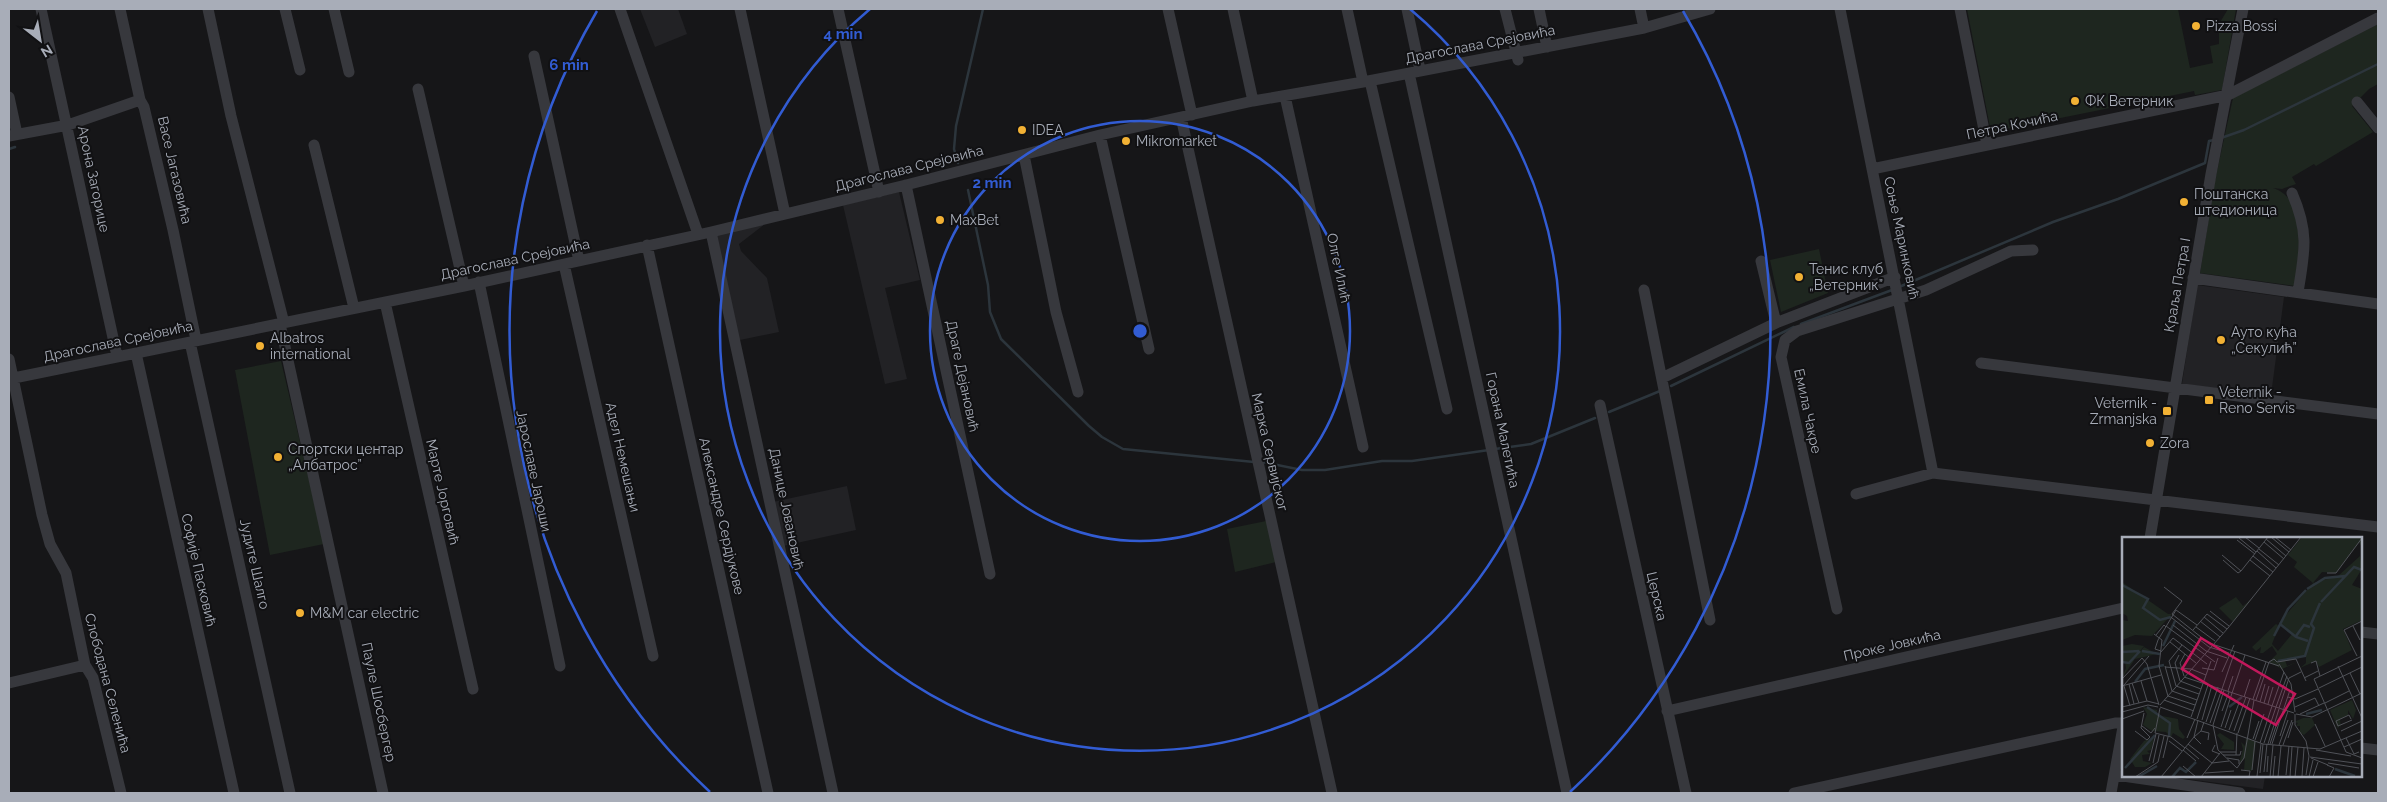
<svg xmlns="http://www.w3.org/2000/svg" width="2387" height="802" font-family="Raleway,sans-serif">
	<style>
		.built { fill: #222225 }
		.green { fill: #1e261f }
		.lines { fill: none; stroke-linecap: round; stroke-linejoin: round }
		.stream { stroke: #2c353c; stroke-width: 2.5 }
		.minor { stroke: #37383d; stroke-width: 11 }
		.ring { fill: none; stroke: #325cd3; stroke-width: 2.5 }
		.poi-dot { fill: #f2b134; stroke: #111113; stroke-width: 2 }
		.labels { text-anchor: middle; stroke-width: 4; stroke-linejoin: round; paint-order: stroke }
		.poi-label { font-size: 14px; fill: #a8adb8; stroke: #111113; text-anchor: start }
		.street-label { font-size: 14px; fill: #a8adb8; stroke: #111113 }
		.inset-river { fill: none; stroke: #2c353c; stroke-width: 2.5 }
		.inset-road { fill: none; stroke: #505258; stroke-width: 1 }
		.view { fill: #c2185b; fill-opacity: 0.15; stroke: #c2185b; stroke-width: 2.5 }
		.inset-edge { fill: none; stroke: #a8adb8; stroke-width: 2.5 }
		.centre { fill: #325cd3; stroke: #111113; stroke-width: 2.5 }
		.ring-label { font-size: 15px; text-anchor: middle; font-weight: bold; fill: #325cd3; stroke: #111113; stroke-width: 4; stroke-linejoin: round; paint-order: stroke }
	</style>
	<rect width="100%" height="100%" fill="#161618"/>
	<path class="built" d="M640,9H678L687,34L655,47Z
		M899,192L920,280L885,288L907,379L885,384L843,205Z
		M765,224L739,244L741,251L767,278L779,332L735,341L712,236Z
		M2197,285L2284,297L2271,395L2182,384Z
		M847,486L856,530L783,546L773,502Z
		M2165,776H2265L2263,789Z"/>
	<path class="green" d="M1967,9H2178L2190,68L2213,63L2210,46L2219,44V24L2228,9H2236L2222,90L2195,95L2194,91L1991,132Z
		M2378,24V84L2369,89L2352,106L2373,132L2316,166L2314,164L2292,177L2296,184L2282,189L2273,188C2309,199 2298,258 2295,286L2200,273L2215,180L2233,98Z
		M1819,249L1828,293L1781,312L1770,260Z
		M281,361L324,544L270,555L235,370Z
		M1271,520L1280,561L1235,572L1227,529Z"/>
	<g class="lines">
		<path class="stream" d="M2221,138L2244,130L2378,64
			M9,149L15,147
			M958,163L954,149L956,126L983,9
			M968,190L988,285L990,312L1001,339L1089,426L1102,437L1123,449L1254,462
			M1899,287L2053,222L2118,199L2205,163L2209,141L2214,140
			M1801,324L1892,290
			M1671,386L1794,327
			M1609,412L1660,391
			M1495,449L1531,444L1595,418
			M1262,462L1302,470H1325L1382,461H1412L1489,450"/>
		<path class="minor" d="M41,9L117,356
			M120,9L140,100L144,107L173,230L196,340
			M208,9L231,116L284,323
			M285,9L300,70
			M334,9L349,72
			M620,9L698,234
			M740,9L785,214
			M838,9L879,192
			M1168,9L1192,115
			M1233,9L1253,101
			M1347,9L1363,82
			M1407,9L1420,70
			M1505,9L1518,60
			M1539,9L1547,47
			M1640,9L1644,28
			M1840,9L1933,473
			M1960,9L1987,145
			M534,56L579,261
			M1409,73L1567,793
			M1370,81L1447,409
			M418,89L464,286
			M1285,96L1363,447
			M9,97L17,134
			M2357,102L2378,128
			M1181,117L1332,793
			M1100,135L1149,349
			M9,136L68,125L140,100
			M314,145L354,308
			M1024,155L1056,312L1078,392
			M1872,169L2228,95L2378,18
			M906,185L990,574
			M2292,193C2309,232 2305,251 2298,292
			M711,232L833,793
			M647,245L768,793
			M1761,261L1776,323
			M564,264L653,656
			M2193,278L2378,304
			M479,282L560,666
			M1644,290L1710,620
			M385,302L473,689
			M280,324L383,793
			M190,342L290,793
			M136,353L234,793
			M9,359L42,515L50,544L66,573L85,665L93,678L121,793
			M1981,363L2378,414
			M1662,378L1776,323L1895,277
			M9,379L464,286L711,232L906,185L1100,135L1253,101L1363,82L1644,28L1710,9
			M1600,405L1686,793
			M1856,494L1933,473L2378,527
			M2150,538L2211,174L2243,9
			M1837,609L1781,357L1785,340L1797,331L1926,290L2011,251L2033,250
			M2361,632L2378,634
			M9,683L85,665
			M1667,711L2123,608
			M2361,748L2378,750
			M2116,775L2240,793
			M1794,793L2115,723H2123
			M2111,793L2123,727"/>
	</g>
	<g class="ring">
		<circle cx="1140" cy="331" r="210"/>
		<path d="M1410 9A420 420 0 1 1 870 9"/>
		<path d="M710 792A630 630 0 0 1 597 11M1683 11A630 630 0 0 1 1570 792"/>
	</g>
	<g class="poi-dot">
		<circle cx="2196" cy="26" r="5"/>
		<circle cx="2075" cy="101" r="5"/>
		<circle cx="1022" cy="130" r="5"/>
		<circle cx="1126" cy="141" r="5"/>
		<circle cx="2184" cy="202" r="5"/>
		<circle cx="940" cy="220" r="5"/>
		<circle cx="1799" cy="277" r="5"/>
		<circle cx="2221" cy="340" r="5"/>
		<circle cx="260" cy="346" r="5"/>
		<rect x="2204" y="395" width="10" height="10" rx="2.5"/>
		<rect x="2162" y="406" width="10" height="10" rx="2.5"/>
		<circle cx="2150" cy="443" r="5"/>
		<circle cx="278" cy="457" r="5"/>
		<circle cx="300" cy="613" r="5"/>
	</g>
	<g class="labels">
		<g class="poi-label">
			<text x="2206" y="31">Pizza Bossi</text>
			<text x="2085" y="106">ФК Ветерник</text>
			<text x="1032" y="135">IDEA</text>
			<text x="1136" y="146">Mikromarket</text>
			<text x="2194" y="199">Поштанска<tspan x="2194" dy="16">штедионица</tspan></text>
			<text x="950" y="225">MaxBet</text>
			<text x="1809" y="274">Тенис клуб<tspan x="1809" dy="16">„Ветерник”</tspan></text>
			<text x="2231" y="337">Ауто кућа<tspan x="2231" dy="16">„Секулић”</tspan></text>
			<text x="270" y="343">Albatros<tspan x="270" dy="16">international</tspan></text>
			<text x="2219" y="397">Veternik -<tspan x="2219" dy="16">Reno Servis</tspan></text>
			<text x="2157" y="408" text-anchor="end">Veternik -<tspan x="2157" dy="16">Zrmanjska</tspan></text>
			<text x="2160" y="448">Zora</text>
			<text x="288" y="454">Спортски центар<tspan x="288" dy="16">„Албатрос”</tspan></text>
			<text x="310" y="618">M&amp;M car electric</text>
		</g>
		<g class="street-label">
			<text transform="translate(1480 44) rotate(-11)" y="5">Драгослава Срејовића</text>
			<text transform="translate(2012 125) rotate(-12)" y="5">Петра Кочића</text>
			<text transform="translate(909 168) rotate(-14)" y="5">Драгослава Срејовића</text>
			<text transform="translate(175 170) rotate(77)" y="5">Васе Јагазовића</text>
			<text transform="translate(94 179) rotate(78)" y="5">Арона Загорице</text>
			<text transform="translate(1902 238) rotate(78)" y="5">Соње Маринковић</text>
			<text transform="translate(515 259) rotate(-12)" y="5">Драгослава Срејовића</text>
			<text transform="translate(1339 268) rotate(78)" y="5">Олге Илић</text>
			<text transform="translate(2177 285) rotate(-80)" y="5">Краља Петра I</text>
			<text transform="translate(118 341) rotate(-12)" y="5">Драгослава Срејовића</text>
			<text transform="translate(963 376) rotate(78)" y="5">Драге Дејановић</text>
			<text transform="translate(1808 411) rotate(78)" y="5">Емила Чакре</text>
			<text transform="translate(1503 430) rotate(78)" y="5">Горана Малетића</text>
			<text transform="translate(1270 452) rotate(77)" y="5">Марка Сервијског</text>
			<text transform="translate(623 457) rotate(77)" y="5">Адел Немешањи</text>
			<text transform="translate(534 471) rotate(78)" y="5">Јарославе Јароши</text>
			<text transform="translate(443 492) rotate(77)" y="5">Марте Јорговић</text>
			<text transform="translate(787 509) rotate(78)" y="5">Данице Јовановић</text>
			<text transform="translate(722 516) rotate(77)" y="5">Александре Сердјукове</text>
			<text transform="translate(255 564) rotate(77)" y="5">Јудите Шалго</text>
			<text transform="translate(199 570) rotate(77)" y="5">Софије Пасковић</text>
			<text transform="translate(1657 596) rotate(77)" y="5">Церска</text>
			<text transform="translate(1892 645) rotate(-13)" y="5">Проке Јовкића</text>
			<text transform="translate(108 683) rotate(75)" y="5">Слободана Селенића</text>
			<text transform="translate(379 702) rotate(78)" y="5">Пауле Шосбергер</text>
		</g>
	</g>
	<g transform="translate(2122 537)">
		<rect width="240" height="240" fill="#161618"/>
		<path d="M180,0H240V11L237,5L214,36L200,35L191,46L216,39L238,19L240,32L230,48L240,52V83L221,92L230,113L197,130L194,124L178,131L184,126V119L174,120L163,123L165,129L175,125L160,132L147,125L155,117L150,109L141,116H138L139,110L134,114L130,110L154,87L157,89L150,107L156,114L170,97L157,86L191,46L172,30L175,25L166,18ZM0,45L46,77H50L30,99L13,98L0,103V83L6,84L5,79L0,76ZM114,60L121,69L129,62L111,85L97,71ZM10,107L22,109L10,125L22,110L35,117L13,122L0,141L4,131L3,125H0V109ZM230,163L234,173L231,182L226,173V178L218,182L219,192L218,188L216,191L220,201L208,173ZM21,170L35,173V187V178L56,182L57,192L63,200L61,202L51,196L49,200L44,195L30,194L21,188L25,177ZM181,181H190L193,188L182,198L178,196V189H174L176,186L172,185ZM98,196L112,205V213L99,212L102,207L95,198ZM29,201H32L29,213L25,214L28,217L20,218L21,224L30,226L23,230H13L8,222L22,204ZM124,201L134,205L130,234L122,233L123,221L117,227L121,212L119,205L123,209Z" fill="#1e261f"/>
		<path class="inset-river" d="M0,48L26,62L21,71L38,83L49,80M185,52L203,41L223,39M199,65L232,30L240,33M158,87L174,100L186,104M152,99L166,72L184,53M174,99L182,88L188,90M41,109L53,84M20,114L38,117M0,115L17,114M156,124L183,119L192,91L189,87L198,66M0,125L7,126L18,114M13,145L23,132L42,128M25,170L48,186L47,199M107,170L120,160M184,177L200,173M3,231L33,198M213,232L233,239M16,240L35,229M50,240L58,231L64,235L74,225"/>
		<path class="inset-road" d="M123,0L137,11M149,0L167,15M153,0L169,13M117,1L134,15M144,2L164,19M115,3L133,17M142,5L162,22M137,12L157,28M135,14L154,31M100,18L119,34M131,19L151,35M101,23L116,36L119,34M128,23L148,39M119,34L146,0M205,36H214L240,1M42,50L60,64L50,77L89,108M88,74L107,89M82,80L101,96M50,81L87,110M78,84L98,100M51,88L84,114L105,121M44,89L93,125M231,89L238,103M74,90L93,104M71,93L85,77L105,92M222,93L235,119M222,93L240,84M32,97L40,103L37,129L46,159M34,98L42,88L44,90M51,101L85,127M48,105L74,126M90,107L157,129M60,108L47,124L54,149L77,157M87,110L107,116M39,114L33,112L36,103L54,73L75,88M39,115L51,101M57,118L53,126L58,144L79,152M240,119L192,142L224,215L240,221M189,126L194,124L198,139M157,127L169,147L173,175M43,129L50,154L75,163M216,129L240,181M43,130L69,132L84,138M80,131L92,133L96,121M100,135L112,108M228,136L238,157M62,139L58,126L63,117M62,140L172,176M182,141L196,134M0,142L20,121L25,127L37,168M19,144L25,164M10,146L17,166M7,147L12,167M2,148L27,119M0,149L39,138M2,149L8,169M197,151L240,130M100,152L113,114M102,153L91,188L96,213L115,231M106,154L111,139M110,156L123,118M46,159L73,168M122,160L128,142M166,160L173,162L196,152M131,162L144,125M42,163L72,174M134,163L147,125L152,122L155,125L174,122L184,144M138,165L143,147M142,166L147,149M203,166L227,154M146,167L151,150M38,168L106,91L179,0M150,169L162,135M0,170L25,164L37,167M38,170L141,207L198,212L240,194M154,170L165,139M173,170L193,161L197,169M38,171L33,196L49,200L63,211M157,171L167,141L179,135M100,174L107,155M0,175L26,168L36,170M173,177V188L184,204L187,219L184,238M174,177L190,180L240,156M178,177L202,166M69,180L89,124M0,182L22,174M75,182L86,148M229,182L227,178L214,184L216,189L230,183M80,183L90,148M84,185L96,150M88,186L100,152M193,187L203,209M20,189L29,196L33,191M99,190L110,156M103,191L109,173M107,193L117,166M13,194L25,203L28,200L19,191L22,176M79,194L87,196L86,203M112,194L124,160M219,194L240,184M116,196L128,161M158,199L166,174M65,201L73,182M166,201L171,185M224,201L232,217L237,215M131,202L137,184M133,203L142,177M47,204L60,214M138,206L150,169M142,206L154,170M66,207L90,226L107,224M79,207L72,200L79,194L82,185M146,207L157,172M148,207L156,183M150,207L168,153M93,208L90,214L98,217M157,208L166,183M161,208L170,183M63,210L77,222M222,210L240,202M61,213L74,224M194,213L229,219M98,215H114M101,218H118L119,214M114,218L115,196M188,220L240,227M41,221L46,200M105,221L117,223V227M189,221L206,228M27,224L34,197M36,225L42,199M31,226L37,198M206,226L237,231M205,228L212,231L207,240M61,229L74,240M115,231L122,221L132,163M119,233L128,234L127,240M130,233L133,204M142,235L145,207M145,235L146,219M83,236L112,234M138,236L141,207M164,238L167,209M135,239L139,207M180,239L182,211M13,240L36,225M39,240L72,200L76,183M79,240L98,216M148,240L151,208M151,240L153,219M156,240L159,209M168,240L170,210M173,240L176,210M187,240L191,223M191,240L196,225"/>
		<path class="view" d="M79,101L173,157L154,188L60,132Z"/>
		<rect width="240" height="240" class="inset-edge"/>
	</g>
	<circle cx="1140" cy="331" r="8" class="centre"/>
	<g class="ring-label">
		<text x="843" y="39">4 min</text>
		<text x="569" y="70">6 min</text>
		<text x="992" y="188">2 min</text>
	</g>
	<rect width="2387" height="802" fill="none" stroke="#a8adb8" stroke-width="20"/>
	<g transform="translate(40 40) rotate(149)" stroke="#111113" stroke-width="4" paint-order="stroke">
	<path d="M0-4L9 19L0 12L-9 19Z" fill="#a8adb8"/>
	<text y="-8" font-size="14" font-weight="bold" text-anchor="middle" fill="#a8adb8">N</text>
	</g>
</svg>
